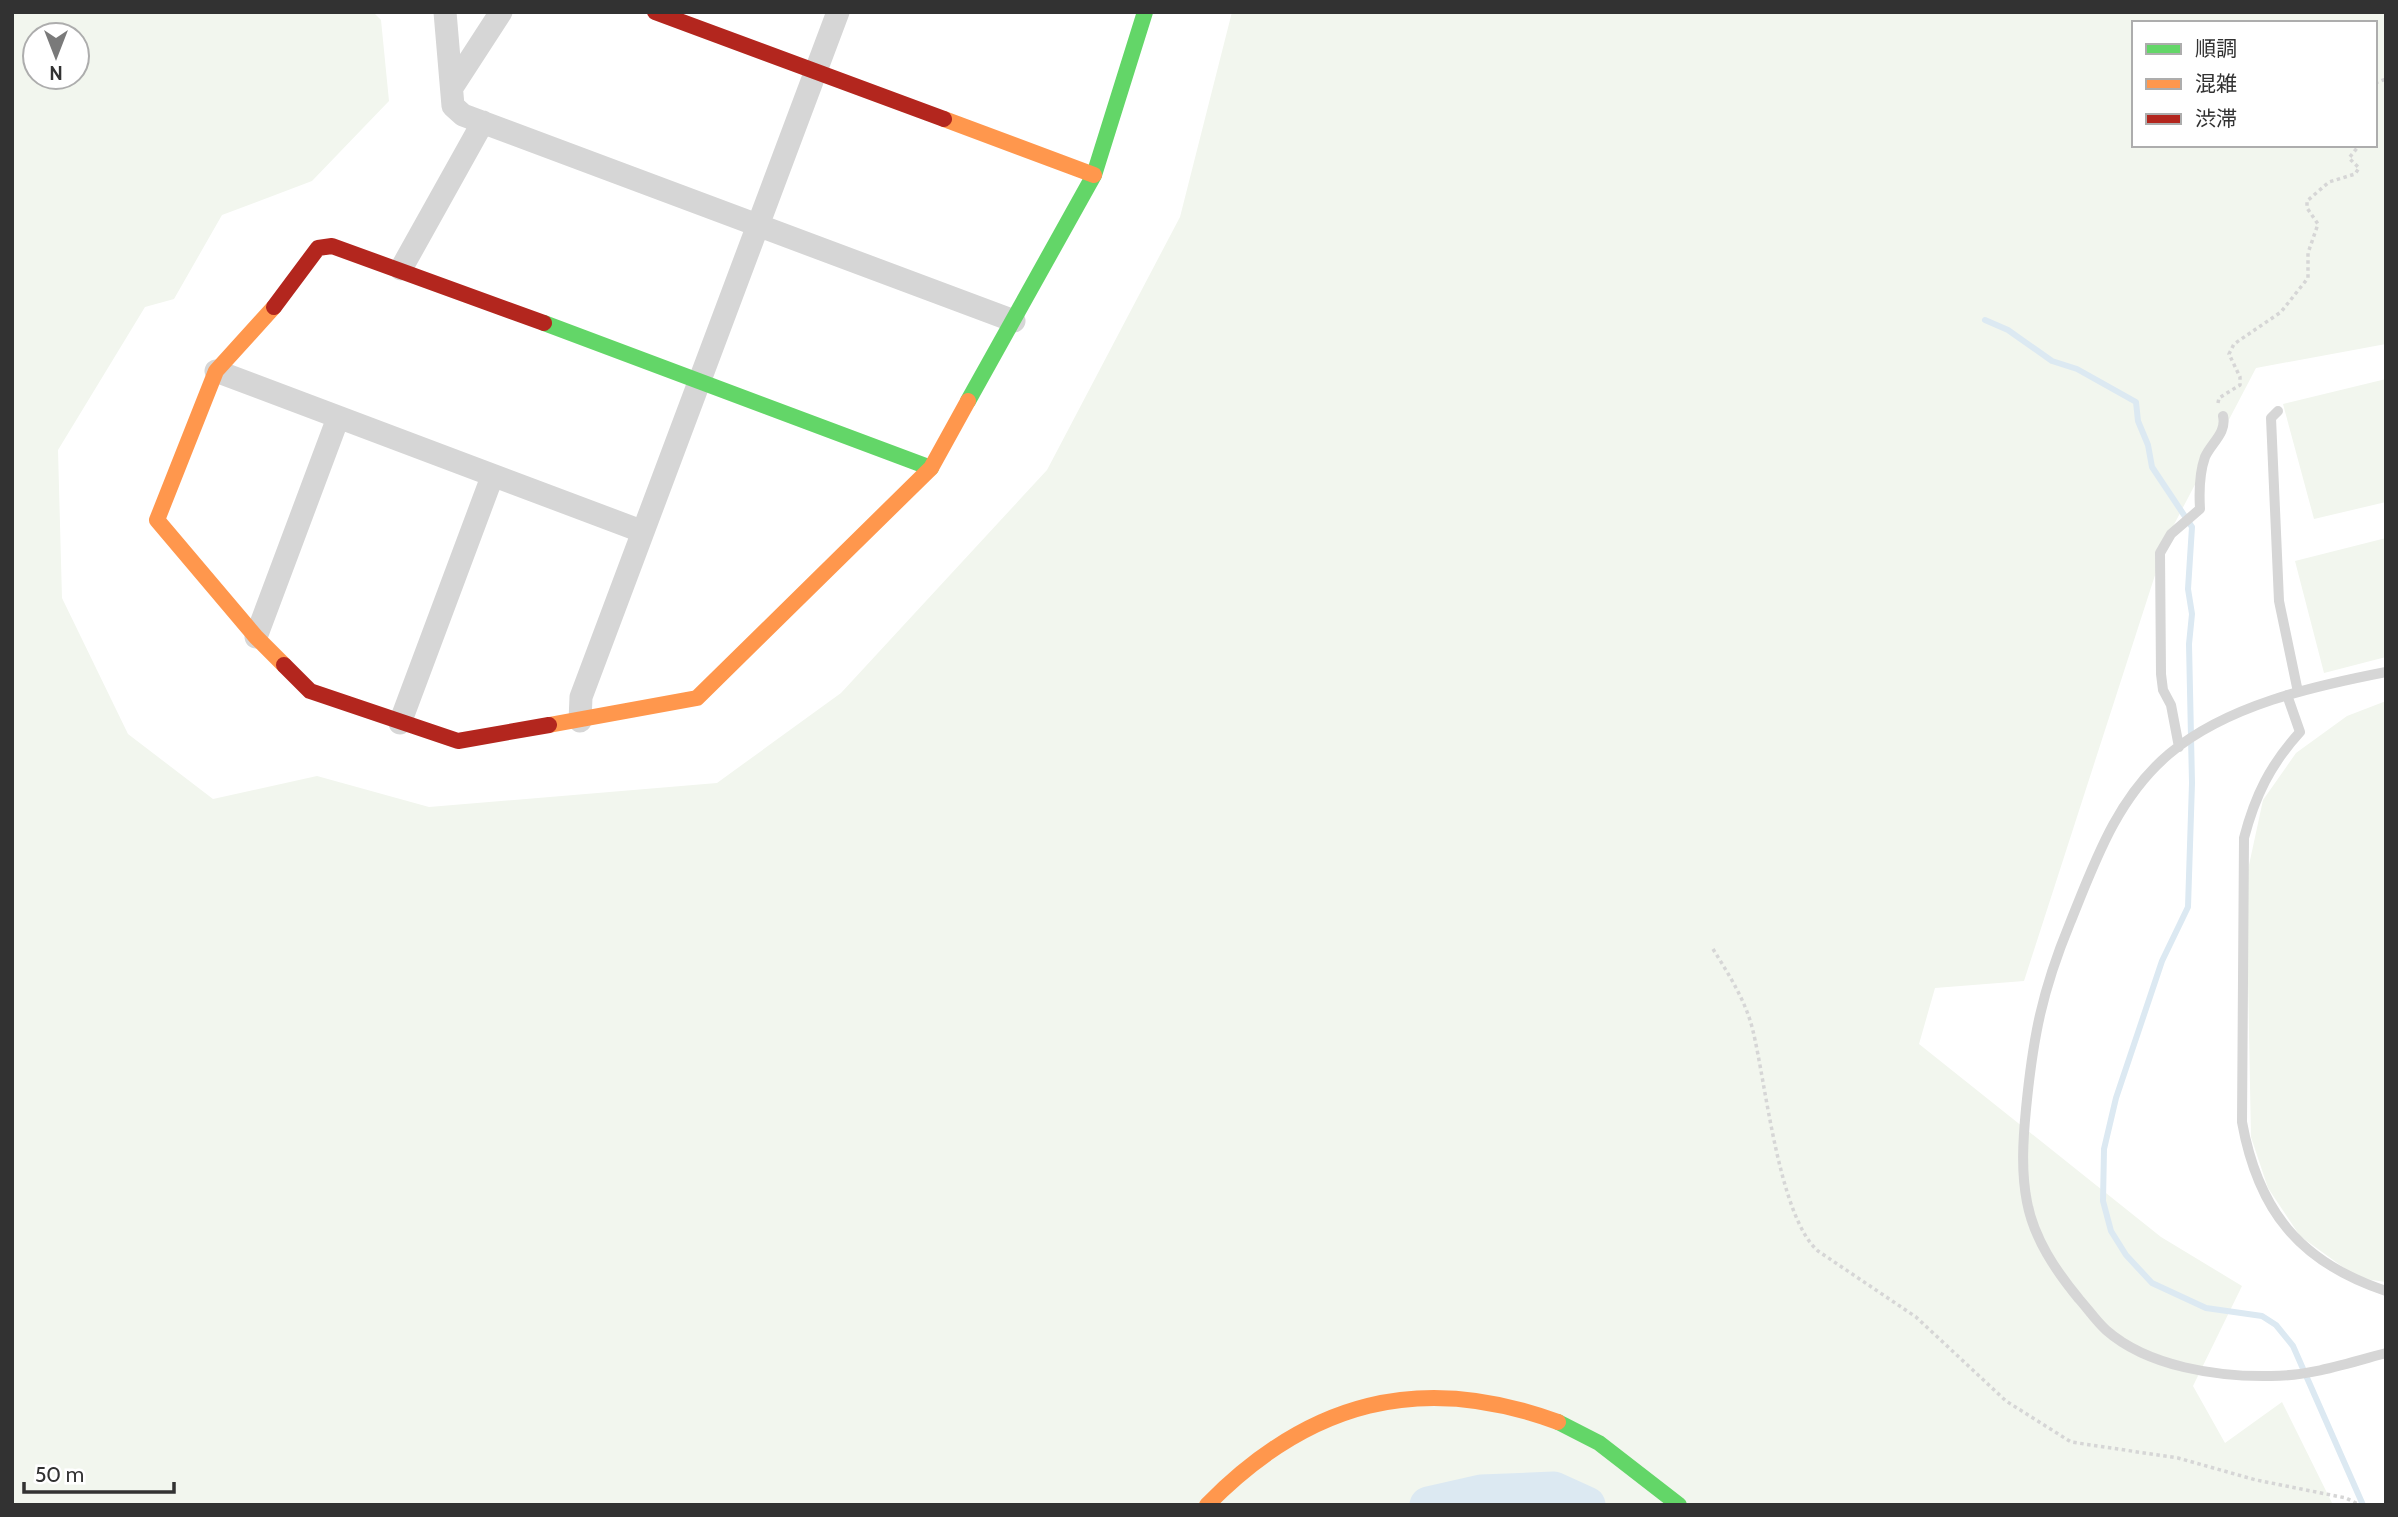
<svg xmlns="http://www.w3.org/2000/svg" width="2398" height="1517" font-family="Cabin,'Noto Sans JP',sans-serif">
	<style>
		.green { fill: #f2f6ee; fill-rule: evenodd }
		.lines { fill: none; stroke-linecap: round; stroke-linejoin: round }
		.stream { stroke: #dce9f2; stroke-width: 6 }
		.river { stroke: #dce9f2; stroke-width: 37 }
		.path { stroke: #d6d6d6; stroke-width: 3.5; stroke-dasharray: 3.5 3.5; stroke-linecap: butt }
		.lane { stroke: #d6d6d6; stroke-width: 10 }
		.street { stroke: #d6d6d6; stroke-width: 23 }
		.fast { stroke: #63d668; stroke-width: 16 }
		.slow { stroke: #ff974d; stroke-width: 16 }
		.jam { stroke: #b3261e; stroke-width: 16 }
	</style>
	<rect width="100%" height="100%" fill="#fff"/>
	<path class="green" d="M12,12H373L381,20L389,101L312,181L222,215L174,299L145,307L58,450L62,598L128,734L213,799L317,776L429,807L717,783L841,693L1047,470L1180,217L1232,12H2386V344L2256,368L2167,538L2024,981L1935,988L1919,1044L2161,1237L2242,1286L2193,1386L2225,1443L2282,1402L2333,1505H1550C1490,1477 1473,1478 1413,1505H12ZM2134,23H2375V145H2134ZM35,35H77V77H35Z
		M2386,379V502L2314,519L2283,404Z
		M2386,538V657L2324,673L2295,561Z
		M2386,701V1282L2358,1278L2300,1236L2268,1188L2251,1137L2246,879L2263,800L2296,753L2347,716Z"/>
	<g class="lines">
		<path class="stream" d="M1985,320L2008,330L2052,361L2077,369L2136,402L2138,421L2148,445L2152,467L2192,527L2188,589L2192,614L2189,644L2192,783L2188,907L2162,961L2116,1098L2104,1149L2103,1201L2111,1231L2126,1255L2152,1283L2206,1308L2262,1316L2276,1325L2293,1346L2363,1505"/>
		<path class="river" d="M1428,1505L1481,1493L1554,1490L1587,1505"/>
		<path class="path" d="M2375,83L2386,79
			M2218,403L2219,398L2240,385V377L2229,354L2234,344L2281,312L2308,278V253L2318,224L2307,208V201L2329,182L2355,174L2359,168L2349,158L2357,148L2352,145
			M1713,949C1729,975 1746,1001 1753,1031C1766,1084 1779,1217 1818,1251L1916,1317L2006,1401L2071,1442L2178,1458L2256,1480L2346,1498L2360,1505"/>
		<path class="lane" d="M2278,411L2271,418L2279,601L2298,692
			M2386,672C2314,686 2227,705 2169,754C2117,798 2095,861 2070,923C2042,991 2033,1037 2026,1109C2023,1140 2021,1171 2027,1202C2034,1239 2056,1271 2079,1299C2088,1309 2096,1321 2106,1330C2148,1367 2218,1377 2271,1376C2310,1376 2349,1363 2386,1353
			M2287,695L2300,732C2270,765 2255,796 2244,838L2242,1122C2258,1210 2299,1262 2386,1291
			M2179,747L2171,705L2163,690L2161,674L2160,553L2171,534L2200,509C2199,492 2199,474 2205,457C2211,443 2227,433 2223,416"/>
		<path class="street" d="M445,12L453,106L463,115L1014,321
			M453,86L501,12
			M401,269L483,122
			M216,371L641,531
			M256,637L338,418
			M580,721L581,697L838,12
			M400,723L492,477"/>
		<path class="fast" d="M544,323L931,468
			M968,401L1094,175L1145,12
			M1558,1422L1599,1443L1679,1505"/>
		<path class="slow" d="M944,119L1094,175
			M274,307L216,371L157,520L256,637L284,665
			M549,725L697,698L931,468L968,401
			M1207,1505C1308,1402 1420,1371 1558,1422"/>
		<path class="jam" d="M655,12L944,119
			M274,307L318,248L332,246L544,323
			M284,665L310,691L458,741L549,725"/>
	</g>
	<rect width="2398" height="1517" fill="none" stroke="#323232" stroke-width="28"/>
	<rect x="2132" y="21" width="245" height="126" fill="#ffffff" stroke="#adadad" stroke-width="2"/>
	<rect x="2146" y="44" width="35" height="10" fill="#63d668" stroke="#adadad" stroke-width="2"/>
	<text x="2195" y="56" font-size="21" fill="#323232">順調</text>
	<rect x="2146" y="79" width="35" height="10" fill="#ff974d" stroke="#adadad" stroke-width="2"/>
	<text x="2195" y="91" font-size="21" fill="#323232">混雑</text>
	<rect x="2146" y="114" width="35" height="10" fill="#b3261e" stroke="#adadad" stroke-width="2"/>
	<text x="2195" y="126" font-size="21" fill="#323232">渋滞</text>
	<g transform="translate(56 56) rotate(180)"><circle r="33" fill="#ffffff" stroke="#adadad" stroke-width="2"/>
	<path d="M0-5L12 26L0 18L-12 26Z" fill="#7a7a7a"/>
	<text y="-10" font-size="19" font-weight="bold" text-anchor="middle" fill="#323232">N</text>
	</g>
	<path d="M24 1482v10h150v-10" fill="none" stroke="#323232" stroke-width="3.5"/>
	<text x="35" y="1482" font-size="21" fill="#323232" stroke="#ffffff" stroke-width="5" paint-order="stroke">50 m</text>
</svg>
